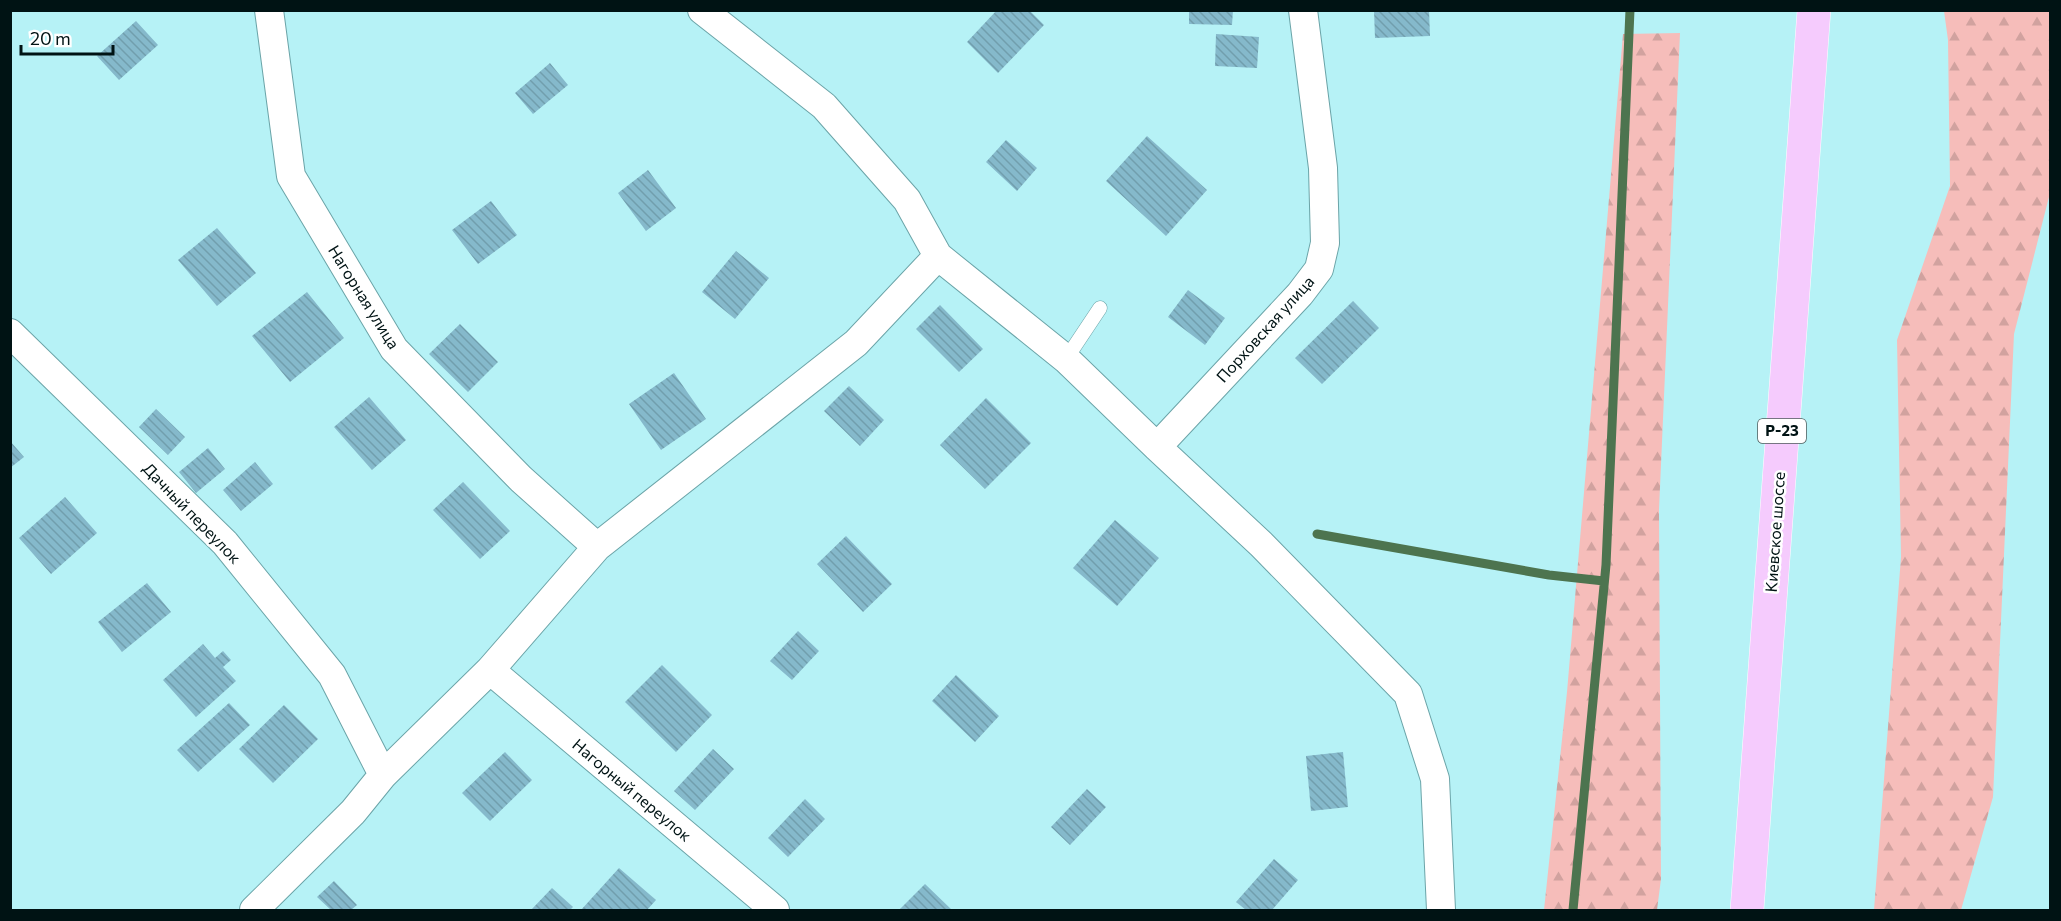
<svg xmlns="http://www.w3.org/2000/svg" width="2061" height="921" font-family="Commissioner,sans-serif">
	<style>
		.forest { fill: url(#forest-firs) }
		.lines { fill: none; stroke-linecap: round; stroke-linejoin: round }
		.stream { stroke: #4d744f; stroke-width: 9 }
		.building { fill: url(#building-back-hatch) }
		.lane-casing { stroke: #6ba4a8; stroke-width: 15 }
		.street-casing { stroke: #6ba4a8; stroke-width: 30 }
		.primary-casing { stroke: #fff; stroke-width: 34 }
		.lane { stroke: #fff; stroke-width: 14 }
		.street { stroke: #fff; stroke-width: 28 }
		.primary { stroke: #f5cbfd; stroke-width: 33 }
		.labels { text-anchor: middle; stroke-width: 5; stroke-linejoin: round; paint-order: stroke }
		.shield { fill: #fff; stroke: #4c5a5a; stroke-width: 1.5 }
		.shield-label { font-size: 15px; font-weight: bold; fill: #001314 }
		.street-label { font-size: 16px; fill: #001314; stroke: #fff }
	</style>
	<defs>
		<pattern id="forest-firs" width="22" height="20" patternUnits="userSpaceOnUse" patternTransform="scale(1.5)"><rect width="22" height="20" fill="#f6bdba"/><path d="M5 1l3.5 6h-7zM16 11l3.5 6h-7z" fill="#d1a29f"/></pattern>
		<pattern id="building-back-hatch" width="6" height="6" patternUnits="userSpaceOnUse" patternTransform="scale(1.5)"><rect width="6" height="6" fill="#85b9cb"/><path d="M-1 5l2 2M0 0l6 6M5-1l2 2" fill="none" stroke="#719ead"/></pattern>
	</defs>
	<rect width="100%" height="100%" fill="#b6f2f6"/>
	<path class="forest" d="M1944,11H2050V193L2014,334L1993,797L1961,910H1874L1901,557L1897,340L1950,186L1948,40Z
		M1680,33L1659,510L1661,879L1657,910H1544L1567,692L1623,34Z"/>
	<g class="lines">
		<path class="stream" d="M1317,534L1549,575L1604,581
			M1573,910L1606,565L1630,10"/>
	</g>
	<path class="building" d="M997,10H1029L1044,25L998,73L967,42Z
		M1189,10H1233L1232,25L1189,24Z
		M1374,10H1429L1430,36L1375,38Z
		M136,21L158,45L119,80L97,56Z
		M1216,34L1259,37L1257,68L1215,66Z
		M550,63L568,85L533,114L515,93Z
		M1147,136L1207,190L1166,236L1106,181Z
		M1006,140L1037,168L1017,191L986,162Z
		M648,170L676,208L646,231L618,193Z
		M491,201L517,235L478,264L452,230Z
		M217,228L256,273L217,306L178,260Z
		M736,251L769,278L735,319L702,292Z
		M1188,290L1225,318L1205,345L1168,317Z
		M307,292L344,338L290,382L252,336Z
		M1353,301L1379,328L1322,384L1295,358Z
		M940,305L983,349L959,372L916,329Z
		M460,324L498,362L468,392L429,354Z
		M674,373L706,419L661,450L629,404Z
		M849,386L884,420L860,446L824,411Z
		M369,397L406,440L372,470L334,427Z
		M986,398L1031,443L985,489L940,445Z
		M156,409L185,437L168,455L139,427Z
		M10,441L24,457L10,468Z
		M208,448L225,469L196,493L179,472Z
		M255,462L273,484L241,511L223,490Z
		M463,482L510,531L480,559L433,510Z
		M65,497L97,533L51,574L19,538Z
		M1115,520L1159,558L1117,606L1073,568Z
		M846,536L892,584L863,612L817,564Z
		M147,583L171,612L122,652L98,622Z
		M798,631L819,651L792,680L770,661Z
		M203,644L215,658L223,651L231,660L223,667L236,681L196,717L163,680Z
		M662,665L712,715L676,752L625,702Z
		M956,675L999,716L975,742L932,701Z
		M229,703L250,725L198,772L177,750Z
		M284,705L318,739L273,783L239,749Z
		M713,749L734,769L695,810L674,791Z
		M505,752L532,780L490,821L462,793Z
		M1343,752L1348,807L1311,811L1306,756Z
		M1087,789L1106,807L1070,845L1051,827Z
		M805,799L825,819L788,857L768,838Z
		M1274,859L1298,880L1272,910H1246L1236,902Z
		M619,868L656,900L647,910H581Z
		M334,881L357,905L351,910H331L317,897Z
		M925,884L952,910H899Z
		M552,888L573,907L570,910H531Z"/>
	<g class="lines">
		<defs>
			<path id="lane" d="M1066,359L1100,308"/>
			<path id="street" d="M269,10L291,176L394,349L521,479L597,547
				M938,256L1066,359L1157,447L1261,544L1408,694L1435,779L1441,910
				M10,333L225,543L332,675L383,775
				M1157,447L1300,294L1319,269L1325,243L1323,168L1303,10
				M490,670L775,910
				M254,910L353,812L383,775L490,670L597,547L856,343L938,256L907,200L824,106L702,10"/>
			<path id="primary" d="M1747,910L1814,10"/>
		</defs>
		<use href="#lane" class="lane-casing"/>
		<use href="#street" class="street-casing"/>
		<use href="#primary" class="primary-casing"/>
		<use href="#lane" class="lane"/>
		<use href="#street" class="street"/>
		<use href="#primary" class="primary"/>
	</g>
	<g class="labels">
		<rect class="shield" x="1758" y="419" width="48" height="24" rx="4.5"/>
		<g class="shield-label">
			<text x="1782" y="436">Р-23</text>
		</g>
		<g class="street-label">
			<text transform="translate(364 297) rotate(58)" y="6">Нагорная улица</text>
			<text transform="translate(1265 329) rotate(-48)" y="6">Порховская улица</text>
			<text transform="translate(192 513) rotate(46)" y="6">Дачный переулок</text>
			<text transform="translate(1775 532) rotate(-86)" y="6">Киевское шоссе</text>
			<text transform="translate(632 790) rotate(40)" y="6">Нагорный переулок</text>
		</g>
	</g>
	<rect width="2061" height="921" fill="none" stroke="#001314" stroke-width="24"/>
	<path d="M21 45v9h92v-9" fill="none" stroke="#001314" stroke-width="3"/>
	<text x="30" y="45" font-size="18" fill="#001314" stroke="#ffffff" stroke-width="4.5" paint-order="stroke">20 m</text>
</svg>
